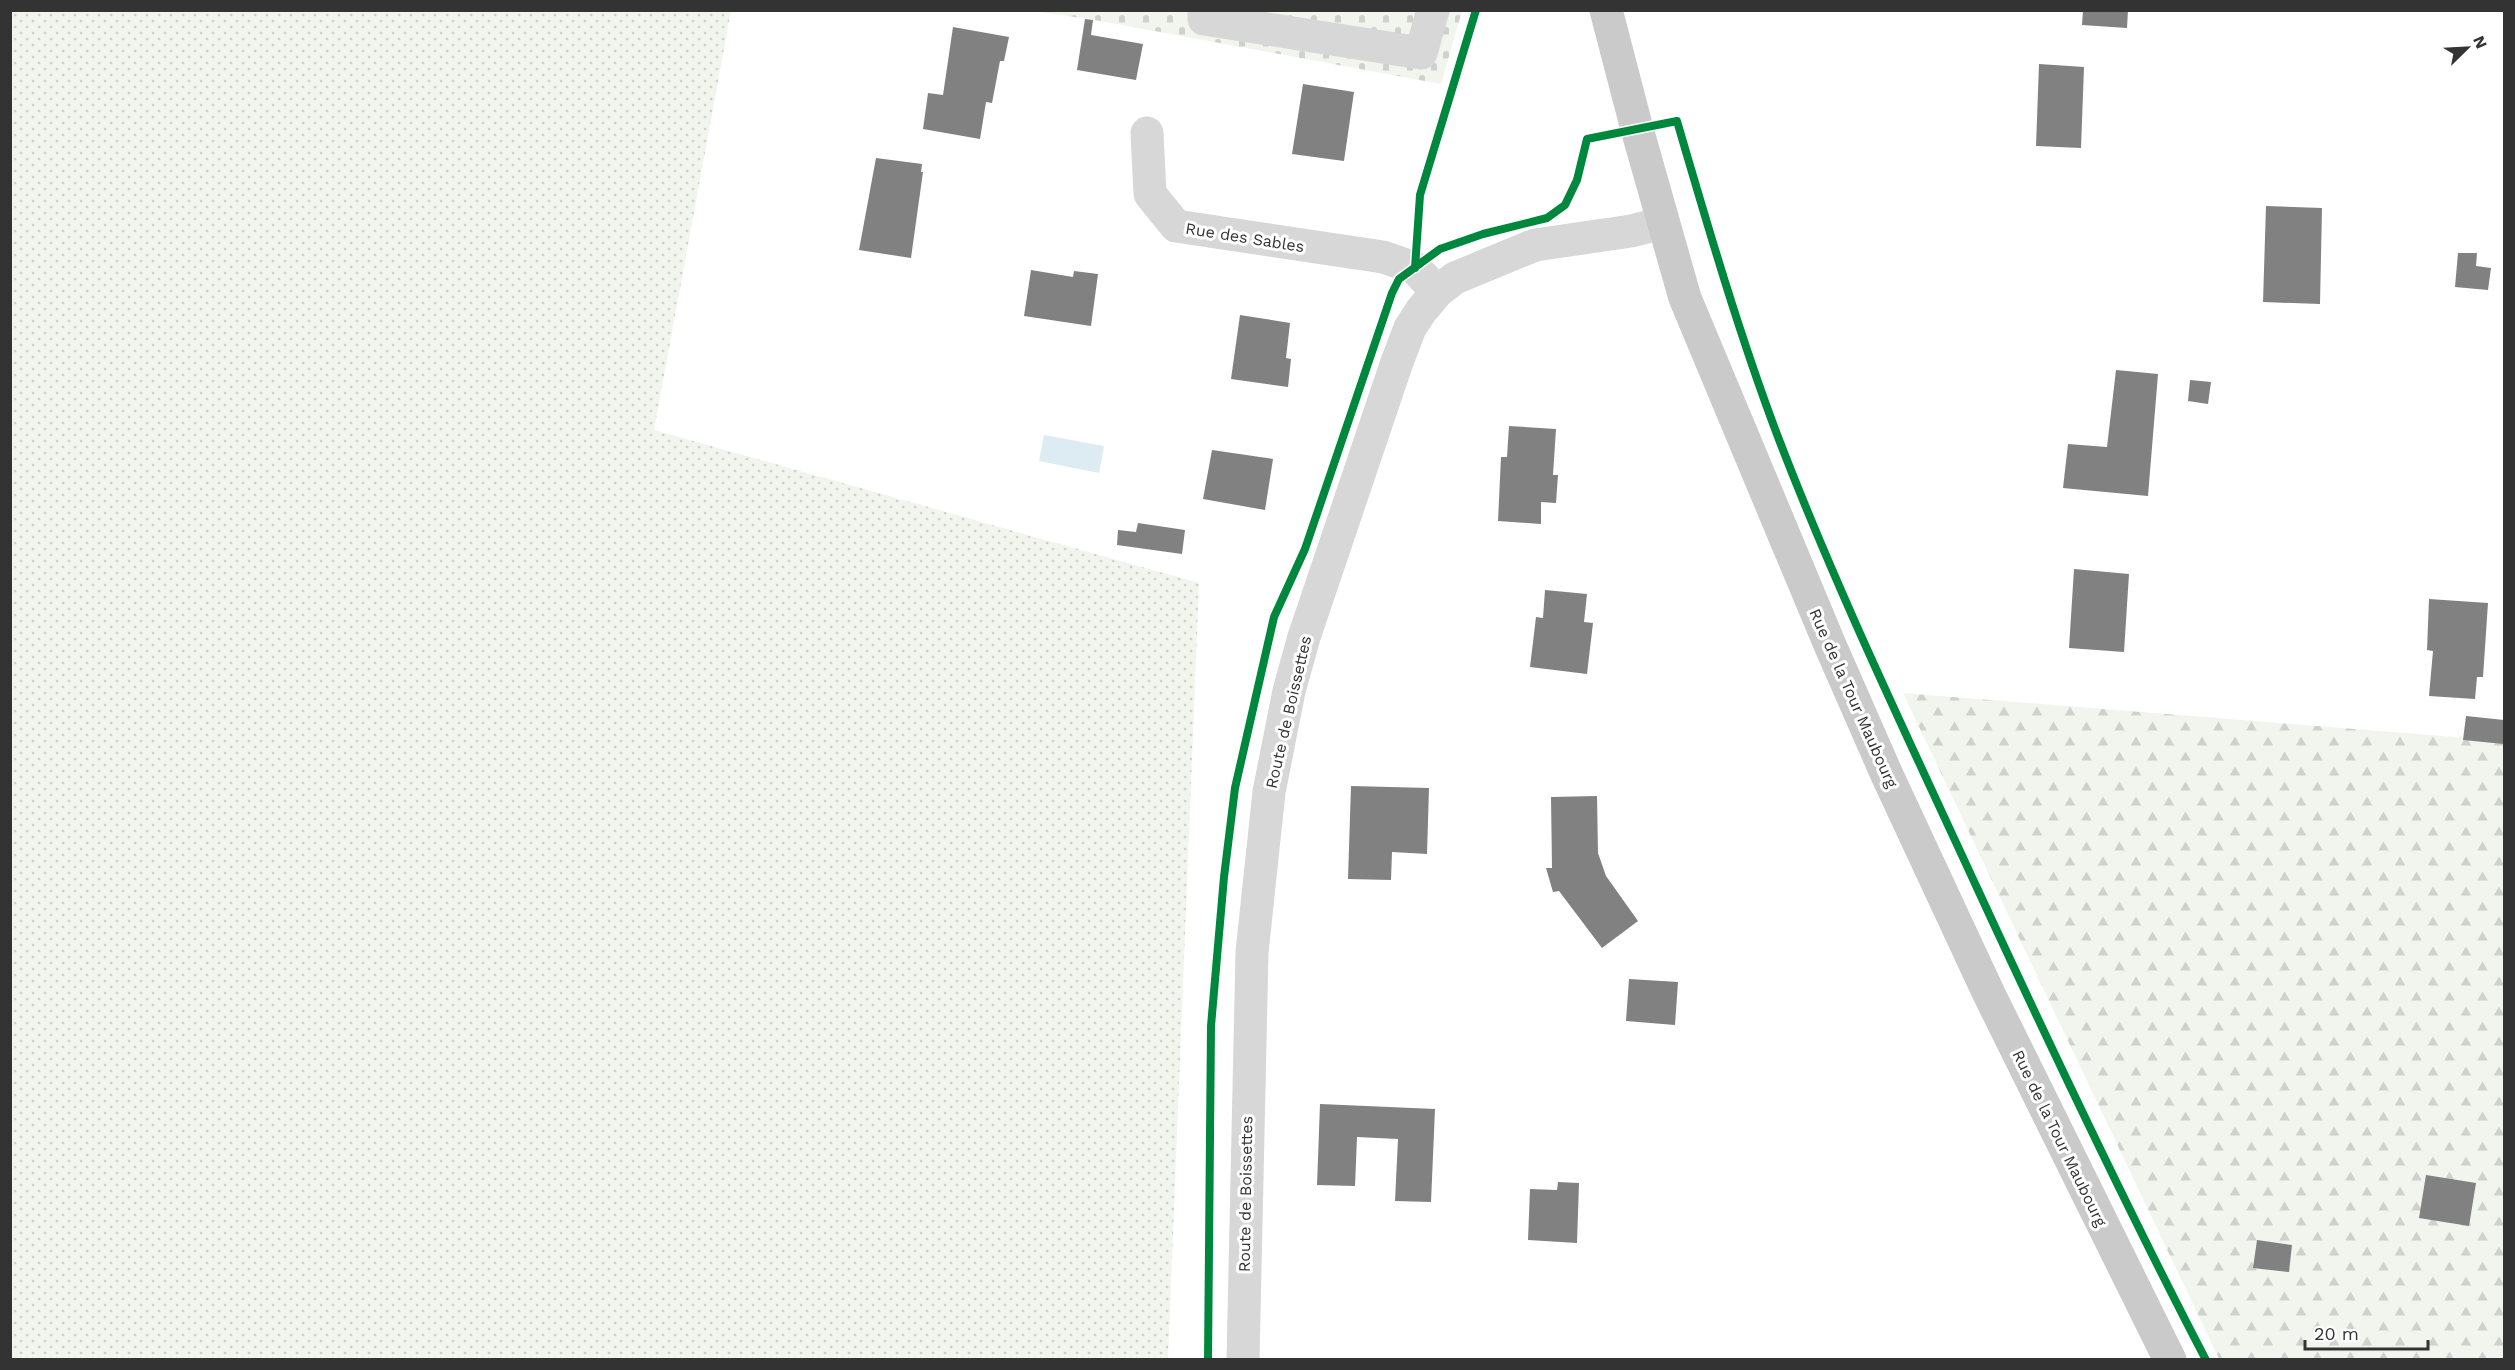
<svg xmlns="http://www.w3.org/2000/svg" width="2515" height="1370" font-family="'Work Sans',sans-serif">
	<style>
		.grass { fill: url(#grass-dots) }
		.forest { fill: url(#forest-firs) }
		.cemetery { fill: url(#cemetery-stones) }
		.water { fill: #ddebf3 }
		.building { fill: #818181 }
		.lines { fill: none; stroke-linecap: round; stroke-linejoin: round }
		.minor { stroke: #d7d7d7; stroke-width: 33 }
		.major { stroke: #cacaca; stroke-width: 33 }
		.cycleway-casing { stroke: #fff; stroke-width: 11 }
		.cycleway { stroke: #00873e; stroke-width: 8 }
		.labels { text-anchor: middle; stroke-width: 6; stroke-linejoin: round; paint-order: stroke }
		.street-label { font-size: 16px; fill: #333; stroke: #fff }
	</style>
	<defs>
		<pattern id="grass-dots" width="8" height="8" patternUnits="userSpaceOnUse" patternTransform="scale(1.5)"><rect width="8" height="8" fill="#f1f5ed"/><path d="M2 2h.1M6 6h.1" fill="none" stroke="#cfd2cc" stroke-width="1.8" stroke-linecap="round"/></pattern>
		<pattern id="forest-firs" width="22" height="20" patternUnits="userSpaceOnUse" patternTransform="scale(1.5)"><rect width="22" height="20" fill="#f1f5ed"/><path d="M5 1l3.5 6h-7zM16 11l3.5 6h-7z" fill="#cfd2cc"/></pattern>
		<pattern id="cemetery-stones" width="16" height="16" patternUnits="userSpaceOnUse" patternTransform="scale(1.5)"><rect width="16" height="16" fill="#f1f5ed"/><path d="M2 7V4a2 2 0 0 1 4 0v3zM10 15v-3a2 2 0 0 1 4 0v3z" fill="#cfd2cc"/></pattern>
	</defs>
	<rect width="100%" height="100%" fill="#fff"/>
	<path class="grass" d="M10,11H731L654,430L1199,583L1168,1359H11Z"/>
	<path class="forest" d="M1903,693L2504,741V1359H2219Z"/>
	<path class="cemetery" d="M1034,11H1462L1441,84L1095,20Z"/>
	<path class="water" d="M1044,435L1104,446L1099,473L1039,461Z"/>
	<path class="building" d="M2083,10H2128L2127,28L2082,25Z
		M1085,19L1093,20L1091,35L1143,44L1136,80L1077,70Z
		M953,27L1009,37L1004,61H1000L992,103L986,102L980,139L923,129L928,93L943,95Z
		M2039,64L2084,67L2081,148L2036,146Z
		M1303,84L1354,92L1344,161L1292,154Z
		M876,158L922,164L921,172H923L911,258L859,250Z
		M2266,206L2322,208L2320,304L2263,302Z
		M2458,253H2477L2476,266L2491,268L2488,290L2455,287Z
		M1031,270L1073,277L1074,271L1098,274L1091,326L1024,316Z
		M1240,315L1290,323L1286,358L1291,359L1288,387L1231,379Z
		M2116,370L2158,374L2148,496L2063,488L2068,444L2107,447Z
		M2190,380L2211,382L2208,404L2188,401Z
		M1509,426L1556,429L1553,475H1558L1556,503L1541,502V524L1498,521L1501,457H1507Z
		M1212,450L1273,459L1265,510L1203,499Z
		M1138,523L1185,530L1182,554L1117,545L1118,530L1136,532Z
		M2074,569L2129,574L2124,652L2069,648Z
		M1545,590L1587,594L1584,622L1593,623L1587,674L1530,667L1536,617L1543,618Z
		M2429,599L2488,603L2483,677H2477L2475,699L2429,696L2433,651L2427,650Z
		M2466,716L2504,720V744L2463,740Z
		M1351,786L1429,788L1427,854L1392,852L1391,880L1348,879Z
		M1597,796L1598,853L1606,876L1638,921L1602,948L1559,891L1553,892L1546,868H1552L1551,797Z
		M1629,979L1678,982L1675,1025L1626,1021Z
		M1320,1104L1435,1109L1431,1202L1395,1201L1398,1139L1357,1137L1355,1186L1317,1185Z
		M2426,1175L2476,1183L2469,1226L2419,1218Z
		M1558,1182L1579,1183L1577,1243L1528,1240L1530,1189L1557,1190Z
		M2257,1240L2292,1245L2289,1272L2253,1268Z"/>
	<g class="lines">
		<path class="minor" d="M1204,10V19L1421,53L1433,10
			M1147,133L1150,194L1176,226L1383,257L1415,268L1437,292
			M1243,1360L1252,952L1269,792L1289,691L1304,637L1397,362L1410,328L1421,311L1437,292L1455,278L1535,245L1631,231L1663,223"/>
		<path class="major" d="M1606,10L1637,129L1685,298L1830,645L1887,775L1989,994L2170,1360"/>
		<defs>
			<path id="cycleway" d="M1415,268L1420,195L1476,10
				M1208,1360L1211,1026L1224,877L1235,788L1274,617L1305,549L1392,293L1399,279L1440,249L1483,234L1547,218L1565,205L1577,180L1587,139L1677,121C1708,227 1739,334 1778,437C1837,591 1909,740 1978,890C2051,1048 2125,1205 2206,1360"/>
		</defs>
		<use href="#cycleway" class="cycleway-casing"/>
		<use href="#cycleway" class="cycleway"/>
	</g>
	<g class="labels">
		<g class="street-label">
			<text transform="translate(1245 237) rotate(9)" y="6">Rue des Sables</text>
			<text transform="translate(1854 698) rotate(66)" y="6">Rue de la Tour Maubourg</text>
			<text transform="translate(1288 712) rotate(-77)" y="6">Route de Boissettes</text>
			<text transform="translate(2060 1138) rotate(64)" y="6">Rue de la Tour Maubourg</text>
			<text transform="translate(1245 1194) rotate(-89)" y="6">Route de Boissettes</text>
		</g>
	</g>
	<rect width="2515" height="1370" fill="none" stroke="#333333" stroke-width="24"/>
	<g transform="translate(2467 48) rotate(66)" stroke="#ffffff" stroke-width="4.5" paint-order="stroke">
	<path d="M0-4.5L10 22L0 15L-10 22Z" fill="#333333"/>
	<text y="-9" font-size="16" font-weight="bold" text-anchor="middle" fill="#333333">N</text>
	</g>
	<path d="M2305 1340v9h123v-9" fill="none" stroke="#333333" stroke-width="3"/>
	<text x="2314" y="1340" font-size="18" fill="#333333" stroke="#ffffff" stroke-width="4.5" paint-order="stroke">20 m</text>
</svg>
